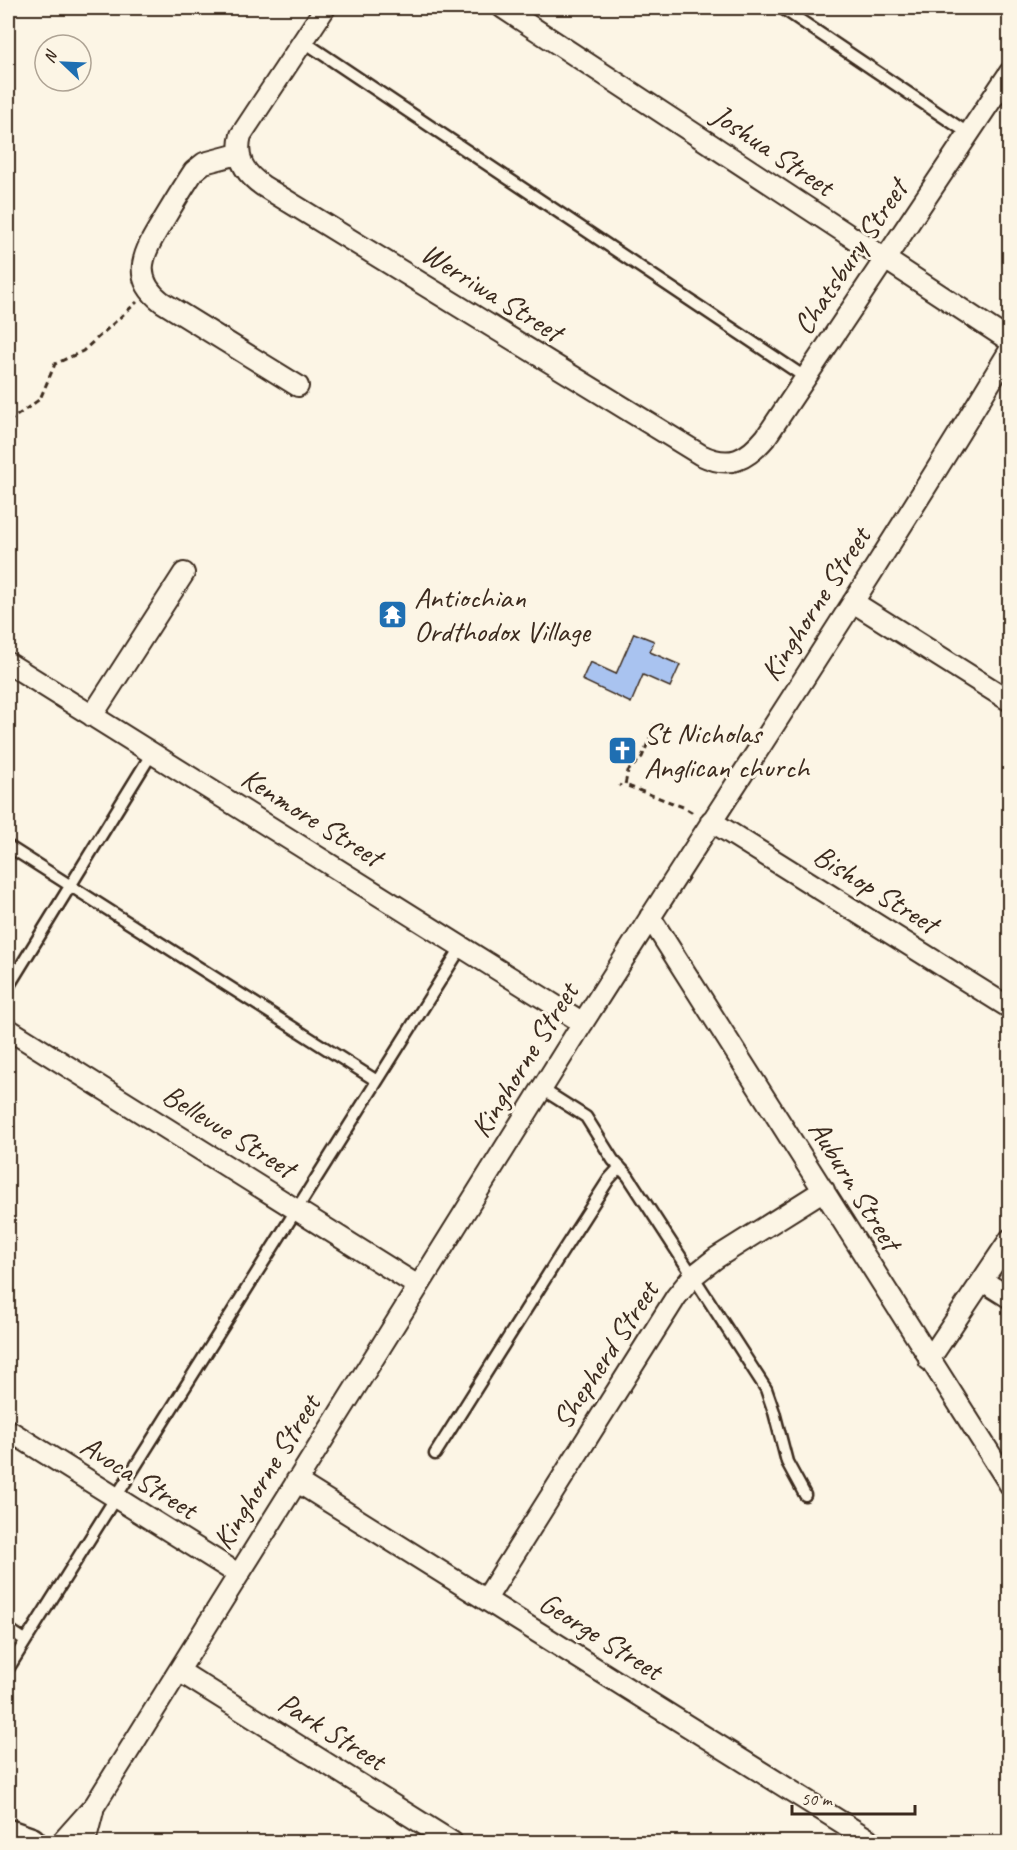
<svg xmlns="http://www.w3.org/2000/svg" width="1017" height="1850" font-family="Caveat,sans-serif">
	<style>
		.building { fill: #a9c3f0; stroke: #3b2a1e; stroke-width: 1.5 }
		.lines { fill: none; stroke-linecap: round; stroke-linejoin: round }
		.service-casing { stroke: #3b2a1e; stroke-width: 15 }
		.minor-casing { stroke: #3b2a1e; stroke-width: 24 }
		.secondary-casing { stroke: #3b2a1e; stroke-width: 33 }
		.path { stroke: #3b2a1e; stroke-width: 3; stroke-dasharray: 6 4.5; stroke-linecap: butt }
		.service { stroke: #fcf5e5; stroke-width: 10 }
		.minor { stroke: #fcf5e5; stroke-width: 20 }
		.secondary { stroke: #fcf5e5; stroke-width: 28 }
		.labels { text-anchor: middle; stroke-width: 6; stroke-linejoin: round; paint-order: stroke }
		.street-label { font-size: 30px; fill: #3b2a1e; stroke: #fcf5e5 }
		.poi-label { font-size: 30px; fill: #3b2a1e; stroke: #fcf5e5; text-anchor: start }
	</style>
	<rect width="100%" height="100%" fill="#fcf5e5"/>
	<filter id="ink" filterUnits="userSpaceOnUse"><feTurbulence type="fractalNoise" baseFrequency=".0167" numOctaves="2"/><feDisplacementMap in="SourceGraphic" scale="12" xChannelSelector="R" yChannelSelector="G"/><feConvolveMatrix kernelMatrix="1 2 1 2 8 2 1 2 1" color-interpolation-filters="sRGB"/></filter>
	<g filter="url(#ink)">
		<path class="building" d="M634,633L654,641L650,652L680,665L670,687L643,675L631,703L582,680L590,662L616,674Z"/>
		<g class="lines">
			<defs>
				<path id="service" d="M782,8L969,134
					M303,41L806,378
					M8,846L377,1081
					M8,987L152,753
					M542,1089L586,1117L613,1160L628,1176L693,1276L766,1389L774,1412L787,1462L805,1495
					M435,1454L559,1257L609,1179L620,1167
					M8,1629L25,1640
					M8,1669L462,946"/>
				<path id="minor" d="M325,8L241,135C235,158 244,173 263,186L701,455C730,469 747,460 766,437L1010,72
					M503,8L1010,341
					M238,154L204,163L194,171C184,186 175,201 166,216C148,246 126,275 162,302L298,386
					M853,602L1010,701
					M8,663L583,1023
					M92,716L184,573
					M711,821L1010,1008
					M650,917L1010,1485
					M8,1029L418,1286
					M983,1281L1010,1298
					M929,1360L1010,1239
					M8,1430L238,1574
					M296,1481L873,1842
					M486,1599L676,1297L693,1276L716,1258L824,1190
					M179,1671L452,1842
					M62,1842L95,1805C259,1544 420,1282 584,1021C726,797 873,577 1010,350
					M85,1842L93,1811"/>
				<path id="secondary" d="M8,1834L31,1842"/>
			</defs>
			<use href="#service" class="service-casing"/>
			<use href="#minor" class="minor-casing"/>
			<use href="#secondary" class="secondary-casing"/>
			<path class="path" d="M8,422L40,399L55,364L83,351L137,302
				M654,724L655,726L642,757L628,771L625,785L683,807L693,813
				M619,785L621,786"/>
			<use href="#service" class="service"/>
			<use href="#minor" class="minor"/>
			<use href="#secondary" class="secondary"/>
		</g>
	</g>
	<defs>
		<symbol id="temple-square" viewBox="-11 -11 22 22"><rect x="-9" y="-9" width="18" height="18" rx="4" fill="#1f6fb2" stroke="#fcf5e5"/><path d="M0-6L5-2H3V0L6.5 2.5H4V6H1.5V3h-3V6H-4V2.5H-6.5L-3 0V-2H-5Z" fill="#fff"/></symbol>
		<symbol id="church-square" viewBox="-11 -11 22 22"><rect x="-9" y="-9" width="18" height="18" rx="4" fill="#1f6fb2" stroke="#fcf5e5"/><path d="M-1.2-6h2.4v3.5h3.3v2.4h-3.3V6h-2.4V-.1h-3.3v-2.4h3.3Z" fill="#fff"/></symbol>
	</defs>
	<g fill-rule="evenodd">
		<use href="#temple-square" x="376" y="598" width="33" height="33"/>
		<use href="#church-square" x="606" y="734" width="33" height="33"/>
	</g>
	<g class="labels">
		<g class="street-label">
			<text transform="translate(773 150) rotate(34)" y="10">Joshua Street</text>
			<text transform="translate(850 257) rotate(-56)" y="10">Chatsbury Street</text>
			<text transform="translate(492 292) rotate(32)" y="10">Werriwa Street</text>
			<text transform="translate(815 604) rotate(-57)" y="10">Kinghorne Street</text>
			<text transform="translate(312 817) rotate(32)" y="10">Kenmore Street</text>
			<text transform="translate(876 889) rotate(32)" y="10">Bishop Street</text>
			<text transform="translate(524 1060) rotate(-58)" y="10">Kinghorne Street</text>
			<text transform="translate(229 1131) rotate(32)" y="10">Bellevue Street</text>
			<text transform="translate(855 1185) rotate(58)" y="10">Auburn Street</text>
			<text transform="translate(605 1355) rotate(-57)" y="10">Shepherd Street</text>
			<text transform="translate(266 1472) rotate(-58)" y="10">Kinghorne Street</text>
			<text transform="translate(139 1477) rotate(32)" y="10">Avoca Street</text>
			<text transform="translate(601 1636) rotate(32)" y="10">George Street</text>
			<text transform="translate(332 1731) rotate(32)" y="10">Park Street</text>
		</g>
		<g class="poi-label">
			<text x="414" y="607">Antiochian<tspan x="414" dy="34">Ordthodox Village</tspan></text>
			<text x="644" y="743">St Nicholas<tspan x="644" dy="34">Anglican church</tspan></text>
		</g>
	</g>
	<rect width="1017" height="1850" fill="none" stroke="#fcf5e5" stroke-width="30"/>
	<rect x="15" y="15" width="987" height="1820" fill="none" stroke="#3b2a1e" stroke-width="2" filter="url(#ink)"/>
	<g transform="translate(63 63) rotate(293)"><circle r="28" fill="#fcf5e5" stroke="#afa495" stroke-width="1.5"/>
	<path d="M0-4.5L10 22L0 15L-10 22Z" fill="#1f6fb2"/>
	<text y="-9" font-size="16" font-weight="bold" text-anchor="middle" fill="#3b2a1e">N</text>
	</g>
	<path d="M792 1805v9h123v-9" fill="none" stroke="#3b2a1e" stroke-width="3"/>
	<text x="801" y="1805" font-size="18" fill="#3b2a1e" stroke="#fcf5e5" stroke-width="4.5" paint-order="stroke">50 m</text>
</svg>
